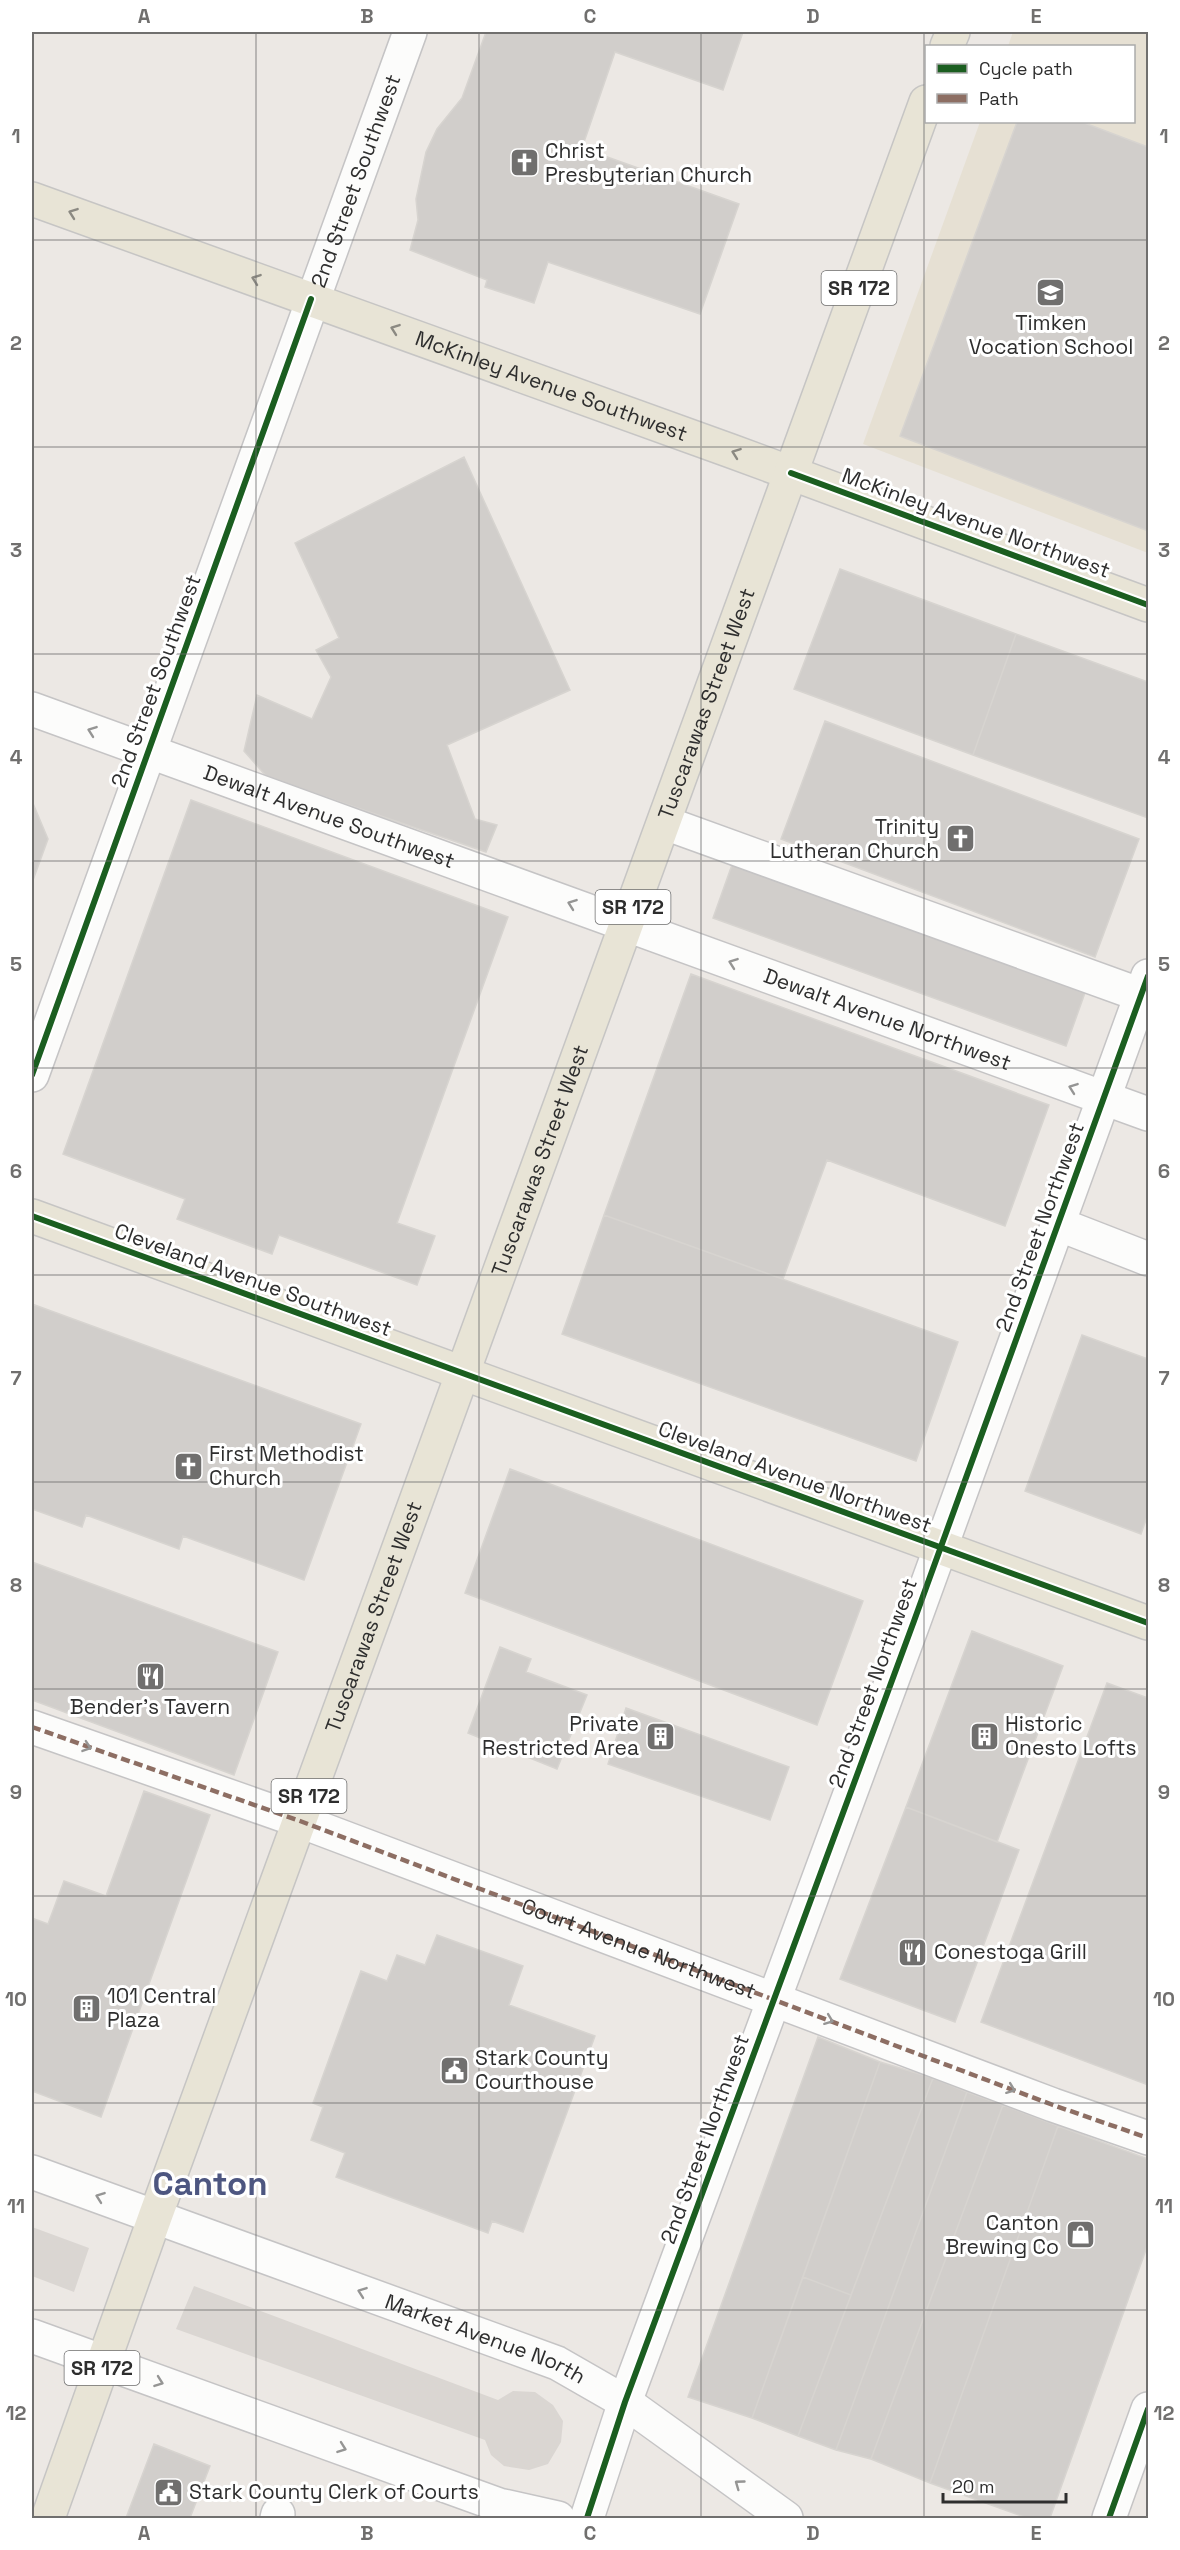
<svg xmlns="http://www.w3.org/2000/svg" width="1180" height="2550" font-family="'Space Grotesk',sans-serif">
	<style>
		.education { fill: #e6e0d3 }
		.plaza { fill: #dad6d2 }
		.building { fill: #d1cecb; stroke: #d7d4d0; stroke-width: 1.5 }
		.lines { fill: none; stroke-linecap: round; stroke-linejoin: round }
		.minor-casing { stroke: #c5c4c5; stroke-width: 36 }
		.major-casing { stroke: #c6c5c4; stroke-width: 36 }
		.minor { stroke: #fcfcfb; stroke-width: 33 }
		.major { stroke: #e8e4d6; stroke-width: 33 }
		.quiet { stroke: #8d6e63; stroke-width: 4.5; stroke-dasharray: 9 4.5; stroke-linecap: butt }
		.cycleway-casing { stroke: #fff; stroke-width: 10 }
		.cycleway { stroke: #1b5e20; stroke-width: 6 }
		.oneway { stroke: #8b8982 }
		.oneway2 { stroke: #959594 }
		.grid { fill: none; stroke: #706f6e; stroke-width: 1.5; stroke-opacity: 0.55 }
		.labels { text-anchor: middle; stroke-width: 6; stroke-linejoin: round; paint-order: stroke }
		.shield { fill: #fff; stroke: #6d6d6d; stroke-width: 1.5 }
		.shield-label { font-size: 20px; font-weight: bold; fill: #2e2e2e }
		.poi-label { font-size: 21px; fill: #2e2e2e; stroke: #fff; text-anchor: start }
		.street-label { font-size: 21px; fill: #2e2e2e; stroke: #fff }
		.town-label { font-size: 33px; font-weight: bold; fill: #4d5680; stroke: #fff }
		.neatline { fill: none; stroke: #706f6e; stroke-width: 2 }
		.grid-label { font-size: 20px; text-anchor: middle; font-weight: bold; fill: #706f6e }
	</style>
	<rect width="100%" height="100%" fill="#ece8e4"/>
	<path class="education" d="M1013,32H1148V553L863,444L980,122H1134V46H1008Z"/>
	<path class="plaza" d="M32,2227L89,2248L74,2292L32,2276Z
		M194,2286L498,2400L513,2391L535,2392L553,2405L563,2421L561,2442L548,2464L529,2470L504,2466L491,2455L485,2440L176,2329Z"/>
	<path class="building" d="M486,32H743L723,90L615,52L582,148L739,204L700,314L548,262L534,303L485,287L487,280L410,250L418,220L416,199L426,152L437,129L462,98Z
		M1017,122H1082L1148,147V531L900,436Z
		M464,457L570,690L447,745L475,819L497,825L486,852L267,777L244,751L257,695L312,719L331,677L316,650L339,638L295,543Z
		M840,569L1016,634L973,755L794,689Z
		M1016,634L1148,682V818L973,755Z
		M825,721L1139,839L1095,957L781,839Z
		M191,800L508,917L397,1223L435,1236L417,1285L279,1235L272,1254L177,1219L185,1199L63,1154Z
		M32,801L48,839L32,883Z
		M733,862L1086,990L1066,1046L713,918Z
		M691,974L1049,1105L1005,1226L827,1160L783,1279L604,1215Z
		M604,1215L958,1342L916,1461L562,1334Z
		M32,1304L361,1424L304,1580L183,1536L179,1549L86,1515L82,1527L32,1509Z
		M1082,1335L1148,1359V1514L1141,1534L1025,1491Z
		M510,1469L863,1601L817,1725L465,1593Z
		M32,1562L278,1652L234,1775L32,1700Z
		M972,1631L1063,1666L997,1842L906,1807Z
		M500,1647L531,1659L526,1672L587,1695L557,1769L468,1733Z
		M1107,1683L1148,1698V2085L981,2022Z
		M626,1708L789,1767L770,1820L608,1764Z
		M144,1791L210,1815L101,2117L32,2091V1918L48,1924L64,1881L106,1896Z
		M906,1807L1019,1850L955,2022L840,1979Z
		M437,1935L523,1966L509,2005L595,2036L523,2232L492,2221L488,2233L336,2177L345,2153L311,2140L323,2107L313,2103L361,1971L387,1981L397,1955L425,1965Z
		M818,2037L880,2062L752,2418L688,2397Z
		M880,2062L933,2078L851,2295L803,2277Z
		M933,2078L967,2092L836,2450L798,2436Z
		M967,2092L1003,2105L871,2459L836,2450Z
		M1003,2105L1058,2126L930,2483L871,2459Z
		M1058,2126L1148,2159V2244L1050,2518H1027L930,2483Z
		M803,2277L851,2295L798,2436L752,2418Z
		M154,2444L210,2466L190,2518H126Z"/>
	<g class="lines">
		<defs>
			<g id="minor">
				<path id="s1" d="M32,709L1148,1114"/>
				<path d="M665,823L1141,995"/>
				<path id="s2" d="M32,1075L410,32"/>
				<path d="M1058,1224L1148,1259"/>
				<path id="s3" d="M32,1727L300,1821L1053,2105L1148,2138"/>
				<path id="s4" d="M32,2172L557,2363L625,2402L786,2518"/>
				<path d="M32,2336L499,2505L558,2518"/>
				<path d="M277,2518L278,2514"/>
				<path d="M587,2518L625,2402L914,1621L1148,976"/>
				<path d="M1109,2518L1148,2409"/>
			</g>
			<g id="major">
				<path d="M947,46L953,32"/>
				<path id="s5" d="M32,199L731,451L1148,605"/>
				<path d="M32,1216L1148,1623"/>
				<path id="s6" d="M48,2518L155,2217L926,102"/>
			</g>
		</defs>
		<use href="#minor" class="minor-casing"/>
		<use href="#major" class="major-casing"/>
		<use href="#minor" class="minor"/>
		<use href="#major" class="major"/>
		<path class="quiet" d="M32,1727L300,1821L1053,2105L1148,2138"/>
		<defs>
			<path id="cycleway" d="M791,473L1148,605
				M32,1075L311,299
				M32,1216L1148,1623
				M587,2518L625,2402L914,1621L1148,976
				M1109,2518L1148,2409"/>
		</defs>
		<use href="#cycleway" class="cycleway-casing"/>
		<use href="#cycleway" class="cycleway"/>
	</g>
	<defs><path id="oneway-chevron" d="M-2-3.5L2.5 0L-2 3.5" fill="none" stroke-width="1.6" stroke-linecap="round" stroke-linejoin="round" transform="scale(1.5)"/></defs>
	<g class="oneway">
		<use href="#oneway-chevron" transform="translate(73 213) rotate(-160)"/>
		<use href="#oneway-chevron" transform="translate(256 279) rotate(-160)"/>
		<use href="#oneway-chevron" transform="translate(395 329) rotate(-160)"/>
		<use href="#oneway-chevron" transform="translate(736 453) rotate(-160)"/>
	</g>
	<g class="oneway2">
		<use href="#oneway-chevron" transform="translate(92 731) rotate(-160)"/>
		<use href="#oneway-chevron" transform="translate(572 904) rotate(-160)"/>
		<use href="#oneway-chevron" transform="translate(733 963) rotate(-160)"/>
		<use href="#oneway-chevron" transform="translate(1073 1088) rotate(-160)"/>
		<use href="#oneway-chevron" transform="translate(87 1747) rotate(19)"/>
		<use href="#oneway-chevron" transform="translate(829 2020) rotate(21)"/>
		<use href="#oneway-chevron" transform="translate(1011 2089) rotate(21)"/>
		<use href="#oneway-chevron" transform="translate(100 2197) rotate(-160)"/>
		<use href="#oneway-chevron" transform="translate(362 2292) rotate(-160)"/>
		<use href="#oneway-chevron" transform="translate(159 2382) rotate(20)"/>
		<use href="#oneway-chevron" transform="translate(342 2448) rotate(20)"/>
		<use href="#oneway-chevron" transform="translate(739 2484) rotate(-144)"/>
	</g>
	<path class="grid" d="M256,32V2518M479,32V2518M701,32V2518M924,32V2518M32,240H1148M32,447H1148M32,654H1148M32,861H1148M32,1068H1148M32,1275H1148M32,1482H1148M32,1689H1148M32,1896H1148M32,2103H1148M32,2310H1148"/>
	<defs>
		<symbol id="church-square" viewBox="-11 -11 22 22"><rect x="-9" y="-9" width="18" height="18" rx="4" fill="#706f6e" stroke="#fff"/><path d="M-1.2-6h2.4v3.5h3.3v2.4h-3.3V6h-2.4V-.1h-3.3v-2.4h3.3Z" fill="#fff"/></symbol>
		<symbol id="school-square" viewBox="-11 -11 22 22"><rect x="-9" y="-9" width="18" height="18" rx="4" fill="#706f6e" stroke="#fff"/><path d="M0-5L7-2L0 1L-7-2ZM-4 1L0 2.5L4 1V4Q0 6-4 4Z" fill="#fff"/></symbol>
		<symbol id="restaurant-square" viewBox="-11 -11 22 22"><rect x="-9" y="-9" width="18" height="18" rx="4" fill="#706f6e" stroke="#fff"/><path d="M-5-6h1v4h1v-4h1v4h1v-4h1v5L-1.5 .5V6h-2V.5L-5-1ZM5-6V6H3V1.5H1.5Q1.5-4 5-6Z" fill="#fff"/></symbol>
		<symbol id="building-square" viewBox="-11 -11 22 22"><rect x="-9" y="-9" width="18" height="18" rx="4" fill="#706f6e" stroke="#fff"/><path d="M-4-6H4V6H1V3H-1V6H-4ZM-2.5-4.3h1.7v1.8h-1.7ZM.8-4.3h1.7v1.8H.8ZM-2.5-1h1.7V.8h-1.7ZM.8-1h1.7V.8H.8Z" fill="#fff"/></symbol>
		<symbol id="civic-square" viewBox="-11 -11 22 22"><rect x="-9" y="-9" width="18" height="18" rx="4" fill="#706f6e" stroke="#fff"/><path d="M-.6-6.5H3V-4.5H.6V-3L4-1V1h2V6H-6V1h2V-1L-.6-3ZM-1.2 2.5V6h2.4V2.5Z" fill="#fff"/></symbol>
		<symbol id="shop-square" viewBox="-11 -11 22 22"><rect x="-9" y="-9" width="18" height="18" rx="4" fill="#706f6e" stroke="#fff"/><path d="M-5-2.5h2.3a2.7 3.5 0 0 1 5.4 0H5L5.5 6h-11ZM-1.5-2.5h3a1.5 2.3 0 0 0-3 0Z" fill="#fff"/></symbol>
	</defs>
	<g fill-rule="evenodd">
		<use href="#church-square" x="508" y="146" width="33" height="33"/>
		<use href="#school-square" x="1034" y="276" width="33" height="33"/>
		<use href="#church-square" x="944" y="822" width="33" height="33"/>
		<use href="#church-square" x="172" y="1450" width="33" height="33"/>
		<use href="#restaurant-square" x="134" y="1660" width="33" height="33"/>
		<use href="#building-square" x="644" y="1720" width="33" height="33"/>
		<use href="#building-square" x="968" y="1720" width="33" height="33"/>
		<use href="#restaurant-square" x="896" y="1936" width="33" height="33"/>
		<use href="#building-square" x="70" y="1992" width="33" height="33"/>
		<use href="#civic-square" x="438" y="2054" width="33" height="33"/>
		<use href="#shop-square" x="1064" y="2218" width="33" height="33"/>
		<use href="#civic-square" x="152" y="2476" width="33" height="33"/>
	</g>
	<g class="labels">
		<g class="shield">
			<rect x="821.5" y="271" width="75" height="34" rx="4.5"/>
			<rect x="595.5" y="890" width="75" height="34" rx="4.5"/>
			<rect x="271.5" y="1779" width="75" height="34" rx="4.5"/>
			<rect x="64.5" y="2351" width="75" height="34" rx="4.5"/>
		</g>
		<g class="shield-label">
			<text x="859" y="295">SR 172</text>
			<text x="633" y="914">SR 172</text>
			<text x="309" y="1803">SR 172</text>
			<text x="102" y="2375">SR 172</text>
		</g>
		<g class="poi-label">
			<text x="545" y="158">Christ<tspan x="545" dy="24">Presbyterian Church</tspan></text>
			<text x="1051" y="330" text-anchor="middle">Timken<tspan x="1051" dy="24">Vocation School</tspan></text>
			<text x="939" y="834" text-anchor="end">Trinity<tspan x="939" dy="24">Lutheran Church</tspan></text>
			<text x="209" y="1461">First Methodist<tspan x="209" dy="24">Church</tspan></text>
			<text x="150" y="1714" text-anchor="middle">Bender's Tavern</text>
			<text x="639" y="1731" text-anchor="end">Private<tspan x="639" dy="24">Restricted Area</tspan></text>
			<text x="1005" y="1731">Historic<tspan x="1005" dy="24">Onesto Lofts</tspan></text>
			<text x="934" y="1959">Conestoga Grill</text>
			<text x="107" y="2003">101 Central<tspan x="107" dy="24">Plaza</tspan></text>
			<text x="475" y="2065">Stark County<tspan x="475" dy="24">Courthouse</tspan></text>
			<text x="1059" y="2230" text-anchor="end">Canton<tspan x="1059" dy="24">Brewing Co</tspan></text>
			<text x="189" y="2499">Stark County Clerk of Courts</text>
		</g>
		<g class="street-label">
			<text dy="7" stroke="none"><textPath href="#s2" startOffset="951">2nd Street Southwest</textPath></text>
			<text dy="7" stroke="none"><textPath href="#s5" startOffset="552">McKinley Avenue Southwest</textPath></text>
			<text transform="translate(976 523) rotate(20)" y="7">McKinley Avenue Northwest</text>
			<text transform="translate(156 681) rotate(-70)" y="7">2nd Street Southwest</text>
			<text dy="7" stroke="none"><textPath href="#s6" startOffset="1930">Tuscarawas Street West</textPath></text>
			<text dy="7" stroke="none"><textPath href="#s1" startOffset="316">Dewalt Avenue Southwest</textPath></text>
			<text dy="7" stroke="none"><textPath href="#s1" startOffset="910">Dewalt Avenue Northwest</textPath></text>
			<text dy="7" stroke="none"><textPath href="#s6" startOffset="1444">Tuscarawas Street West</textPath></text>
			<text transform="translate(1040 1227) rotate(-70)" y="7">2nd Street Northwest</text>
			<text transform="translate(253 1280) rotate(20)" y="7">Cleveland Avenue Southwest</text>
			<text transform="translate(795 1477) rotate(20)" y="7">Cleveland Avenue Northwest</text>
			<text dy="7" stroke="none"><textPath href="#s6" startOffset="958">Tuscarawas Street West</textPath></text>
			<text transform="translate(873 1683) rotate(-70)" y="7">2nd Street Northwest</text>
			<text dy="7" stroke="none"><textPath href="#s3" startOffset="646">Court Avenue Northwest</textPath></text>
			<text transform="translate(705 2139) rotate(-70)" y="7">2nd Street Northwest</text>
			<text dy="7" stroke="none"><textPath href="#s4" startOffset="483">Market Avenue North</textPath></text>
		</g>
		<g class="town-label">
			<text x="210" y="2195">Canton</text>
		</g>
	</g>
	<rect width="1180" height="2550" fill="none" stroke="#ffffff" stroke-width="66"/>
	<rect x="925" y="45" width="210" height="78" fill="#ffffff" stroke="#ababab" stroke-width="1.5"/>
	<rect x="937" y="64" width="30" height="9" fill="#1b5e20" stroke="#ababab" stroke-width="1.5"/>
	<text x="979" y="75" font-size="18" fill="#2e2e2e">Cycle path</text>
	<rect x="937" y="94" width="30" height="9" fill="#8d6e63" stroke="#ababab" stroke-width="1.5"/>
	<text x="979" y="105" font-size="18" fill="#2e2e2e">Path</text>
	<path d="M943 2493v9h123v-9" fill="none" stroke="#2e2e2e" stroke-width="3"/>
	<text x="952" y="2493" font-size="18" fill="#2e2e2e" stroke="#ffffff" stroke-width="4.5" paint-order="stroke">20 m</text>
	<rect x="33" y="33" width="1114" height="2484" class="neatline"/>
	<g class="grid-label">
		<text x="144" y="23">A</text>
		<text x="367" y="23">B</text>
		<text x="590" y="23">C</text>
		<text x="813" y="23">D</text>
		<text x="1036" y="23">E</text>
		<text x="16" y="143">1</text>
		<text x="1164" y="143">1</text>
		<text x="16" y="350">2</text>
		<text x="1164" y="350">2</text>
		<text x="16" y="557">3</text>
		<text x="1164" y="557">3</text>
		<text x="16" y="764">4</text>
		<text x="1164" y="764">4</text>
		<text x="16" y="971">5</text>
		<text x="1164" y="971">5</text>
		<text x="16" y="1178">6</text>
		<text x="1164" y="1178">6</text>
		<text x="16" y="1385">7</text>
		<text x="1164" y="1385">7</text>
		<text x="16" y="1592">8</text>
		<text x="1164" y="1592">8</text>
		<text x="16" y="1799">9</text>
		<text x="1164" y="1799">9</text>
		<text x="16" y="2006">10</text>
		<text x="1164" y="2006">10</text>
		<text x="16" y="2213">11</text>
		<text x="1164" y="2213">11</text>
		<text x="16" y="2420">12</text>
		<text x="1164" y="2420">12</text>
		<text x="144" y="2540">A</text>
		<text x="367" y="2540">B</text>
		<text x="590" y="2540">C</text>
		<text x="813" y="2540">D</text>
		<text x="1036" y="2540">E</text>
	</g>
</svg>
